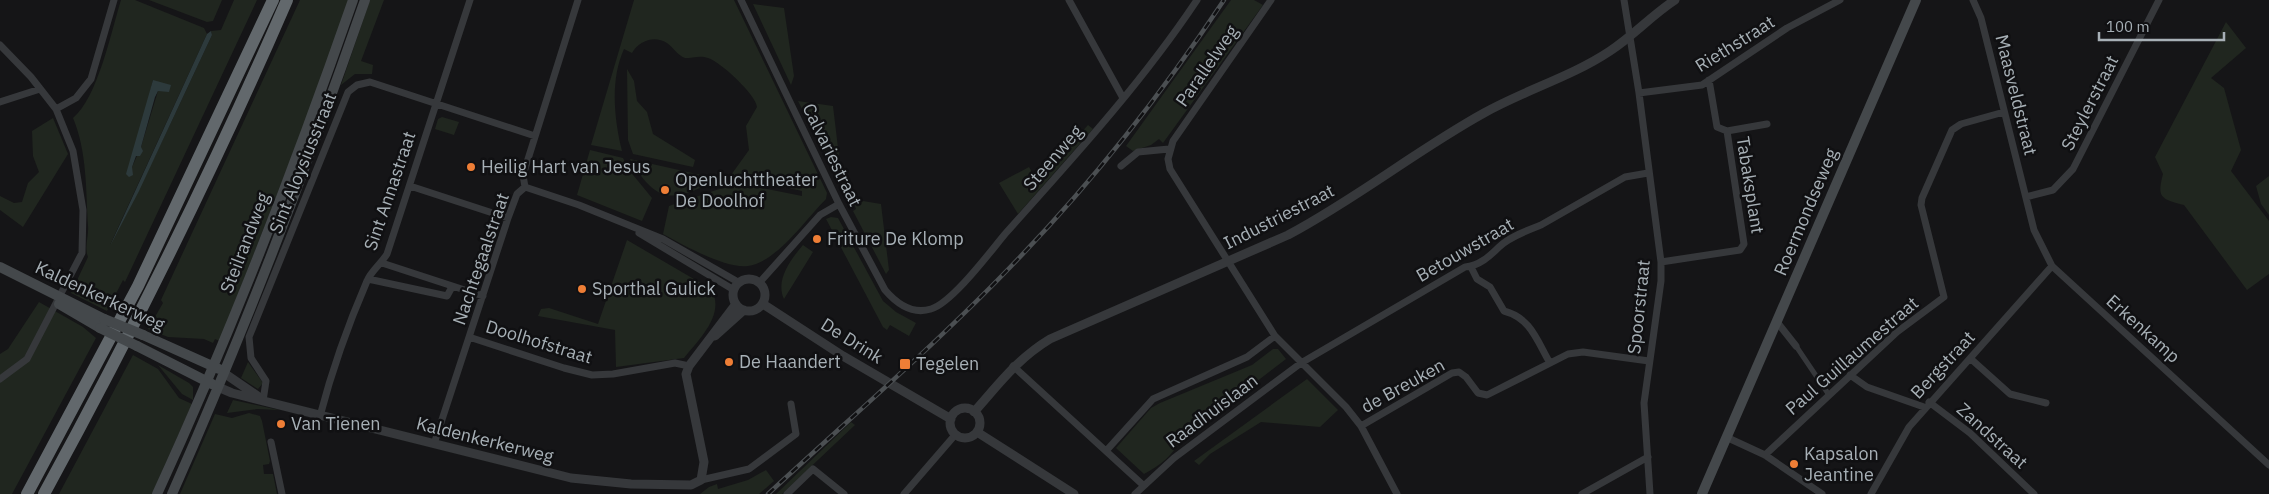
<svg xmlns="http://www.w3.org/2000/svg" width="2269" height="494" font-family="'IBM Plex Sans',sans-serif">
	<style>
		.green { fill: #20261f; fill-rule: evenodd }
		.water { fill: #2d3a3c }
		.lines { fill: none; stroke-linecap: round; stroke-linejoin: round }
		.pedestrian { stroke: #36383b; stroke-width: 5 }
		.minor { stroke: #36383b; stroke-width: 7 }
		.tertiary { stroke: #36383b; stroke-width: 9 }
		.secondary { stroke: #44484b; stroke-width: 10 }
		.motorway { stroke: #62686c; stroke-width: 12 }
		.rail-casing { stroke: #4b4f52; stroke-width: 4.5 }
		.rail { stroke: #101012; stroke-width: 2.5; stroke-dasharray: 8; stroke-linecap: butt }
		.secondary-bridge { stroke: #44484b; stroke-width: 10 }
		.poi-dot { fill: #ee7e36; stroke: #101012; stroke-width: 2 }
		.labels { text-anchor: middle; stroke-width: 5; stroke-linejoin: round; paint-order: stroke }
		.street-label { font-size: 18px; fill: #a7b0b6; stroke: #101012 }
		.poi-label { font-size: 18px; fill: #a7b0b6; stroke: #101012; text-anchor: start }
	</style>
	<rect width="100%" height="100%" fill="#151517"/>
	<path class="green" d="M121,0H135L204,28L207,34L110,245C147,176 179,105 212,35L211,31L221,30L234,0H257L125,282L123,280L107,311L71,293L88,257C84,246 89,237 88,226C86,190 87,151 73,118C98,97 111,32 121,0ZM153,80L163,90L158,91L141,147L132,167Z
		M149,0H222L213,21L207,22Z
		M300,0H349L320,84L220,341L215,339L213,343L204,339L168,337L148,329L163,303L161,300Z
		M370,0H384L361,61L373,65L372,74H355L341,85Z
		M634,0H734L827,193L826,199C806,219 777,262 748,266C726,269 683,245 663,234L669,206L737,183L802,196V191L731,175L749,150L746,126L757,107C756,95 721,62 708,58C700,55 693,58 685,58C677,55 674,48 667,43C654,35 639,41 632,53L624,49C610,80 614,119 622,151L591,145Z
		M1231,0H1254L1263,5L1163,143L1159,139L1151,145L1133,151L1126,146Z
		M753,4L784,8L794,76L791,85Z
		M2226,22L2246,48L2211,78L2224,88L2241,150L2231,171L2269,221V274L2247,290L2184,205C2160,199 2157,197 2163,174L2155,157Z
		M627,69L634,81L637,101L647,112L653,134L695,160L693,167L633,154L628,140Z
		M798,101L833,106L841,173L840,184Z
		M442,117L459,122L454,135L435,129L438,119Z
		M53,118L68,154L23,227L0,210V196L14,203L22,202L28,183L39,172L33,156L32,131Z
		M1088,125L1093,129L1018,214L999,183L1029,167L1037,181Z
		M590,150L623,158L629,170L652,198L642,221L577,195Z
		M630,159L719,179C675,201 658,207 630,159Z
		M2269,176V215L2261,204L2256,186Z
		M845,198L881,204L889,270L886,274L853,211L856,209L855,206L849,205Z
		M831,217L838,218L883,301L896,312L916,323L909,336L890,325L887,330L883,327L826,219Z
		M627,240L711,289C726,314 699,339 684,358L616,367L615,330L538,316L541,309L549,308L598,324Z
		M803,245L813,252L784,299C775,280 791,259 803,245Z
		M39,302L83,327L96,338L12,494H0V354L8,349Z
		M1273,349H1278L1286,359L1181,439C1173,455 1161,465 1144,474L1116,448L1151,408L1160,403L1252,365Z
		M133,355L158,369L179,398L192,404L152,494H59Z
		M248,362L263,383L258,389L241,378Z
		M158,365L189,383L193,387V400L182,394Z
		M1307,379L1338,410L1320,427L1261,422L1210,454L1199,465L1194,461Z
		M233,400L279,410L257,409L227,413Z
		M249,413L260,416L262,421L270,461L269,464L263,465L264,474H273L277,494H180L215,414L232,418Z
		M851,422L855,425L782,494H776Z
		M766,470L774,481L759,494H700L709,487L717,484L718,489L748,480Z"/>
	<path class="water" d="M211,31L212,35L139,191L110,246L207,34Z
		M153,80L171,85L169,92L158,91L155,97L141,147L143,151L140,156H136L132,167L133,175L129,177L126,174Z"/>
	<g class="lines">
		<path class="pedestrian" d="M1796,346L1829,395"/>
		<path class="minor" d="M741,0L839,204L885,290C897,304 912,315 931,309C952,303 990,252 1005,234C1072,159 1141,84 1197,0
			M1069,0L1123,98
			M1271,0L1173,141L1168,159L1170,169L1275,336L1346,407L1361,426L1397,494
			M1624,0L1639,93L1661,262V281L1644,403L1650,494
			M1973,0L1981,18L2034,230L2052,266L2269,465
			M0,45L31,77L56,109L73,151L83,210L82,253L27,359L0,379
			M1639,93L1702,85L1787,28L1840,0
			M0,102L40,89
			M56,109L76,98L91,79L114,0
			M1727,131L1767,124
			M1121,166L1138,152L1169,149
			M410,186L508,218
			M525,187L579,205L663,239L738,282
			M525,187L523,175L578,0
			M2026,197L2053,190L2073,169L2159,0
			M639,233L734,290
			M1661,262L1740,250L1744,244L1727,131L1717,127L1709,80
			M382,263L483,296
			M1471,267L1477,279L1490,287L1504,311C1531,318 1537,341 1550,363
			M368,279L447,296L452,287
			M760,282L820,215L839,204
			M1777,322L1796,346
			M469,337L564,368L592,375L613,374L675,363L689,366
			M1971,359L2010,394L2046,403
			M1013,366L1143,485
			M1850,375L1867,387L1924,407
			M263,401L266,381L251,358L249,337L348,92L357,85L370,82L535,136
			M1929,402L1970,433L2034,494
			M320,416C332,370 348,325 367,281C371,271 381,264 387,254L470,0
			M1361,426L1452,373L1459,372L1466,377L1478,393L1487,395L1568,354L1583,352L1649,361
			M1726,437L1765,455L1822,494
			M271,442L282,494
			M434,444L508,218L517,194L525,187
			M1106,451L1153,399L1247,357L1275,336
			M1765,455L1897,332L1944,297L1921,205L1922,198L1952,130L1961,124L2004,112
			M701,480L749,469L796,434L791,404
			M787,494L813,469L844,494
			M904,494L955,435
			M1135,494L1174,458L1301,363L1465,267C1479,266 1490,256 1499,247C1509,237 1528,230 1541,225L1625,177L1648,173
			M1582,494L1648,457
			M1871,494L1909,427L2052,266"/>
		<path class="tertiary" d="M733 295a16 16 0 1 1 32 0a16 16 0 1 1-32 0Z
			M763,304L843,356L951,419
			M715,336L744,310
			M224,373L259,397
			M218,387L232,393L571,478L631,484L691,485L701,480L704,462L686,374L689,366L736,304
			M950 423a15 15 0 1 1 30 0a15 15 0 1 1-30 0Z
			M974,412C999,384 1017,359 1050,339L1288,235C1356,199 1417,150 1484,113C1525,90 1571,77 1610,51C1633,36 1652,15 1675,0
			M977,432L1074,494"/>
		<path class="secondary" d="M0,267L104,319
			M59,304L100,328
			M143,335L219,369
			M137,346L212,384
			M157,494C231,333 295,167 353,0
			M172,494C244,332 307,167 365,0
			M1702,494L1916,0"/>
		<path class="motorway" d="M27,494L138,286L273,0
			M44,494C132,333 214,169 287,0"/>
		<defs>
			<path id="rail" d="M768,494C851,417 939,342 1018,259C1094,180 1163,92 1224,0"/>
		</defs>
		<use href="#rail" class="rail-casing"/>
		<use href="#rail" class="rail"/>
		<path class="secondary-bridge" d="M104,319L143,335
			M100,328L137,346"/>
	</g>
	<g class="poi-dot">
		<circle cx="471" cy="167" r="5"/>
		<circle cx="665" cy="190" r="5"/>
		<circle cx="817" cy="239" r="5"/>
		<circle cx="582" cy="289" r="5"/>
		<circle cx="729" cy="362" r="5"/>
		<rect x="899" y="358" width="12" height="12" rx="2.5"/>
		<circle cx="281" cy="424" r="5"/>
		<circle cx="1794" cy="464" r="5"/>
	</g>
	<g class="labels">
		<g class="street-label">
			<text transform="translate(1735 44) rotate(-32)" y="6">Riethstraat</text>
			<text transform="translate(1207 66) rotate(-55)" y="6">Parallelweg</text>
			<text transform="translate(2016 95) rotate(76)" y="6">Maasveldstraat</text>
			<text transform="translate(2090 103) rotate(-63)" y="6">Steylerstraat</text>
			<text transform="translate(832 155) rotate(64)" y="6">Calvariestraat</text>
			<text transform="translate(1053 158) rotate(-49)" y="6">Steenweg</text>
			<text transform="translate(303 163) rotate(-68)" y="6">Sint Aloysiusstraat</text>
			<text transform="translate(1750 185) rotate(81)" y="6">Tabaksplant</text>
			<text transform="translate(390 191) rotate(-71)" y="6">Sint Annastraat</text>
			<text transform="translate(1806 212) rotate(-67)" y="6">Roermondseweg</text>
			<text transform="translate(1279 217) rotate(-27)" y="6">Industriestraat</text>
			<text transform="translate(245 243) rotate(-69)" y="6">Steilrandweg</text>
			<text transform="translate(1465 250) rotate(-30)" y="6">Betouwstraat</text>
			<text transform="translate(481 259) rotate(-71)" y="6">Nachtegaalstraat</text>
			<text transform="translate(100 296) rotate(25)" y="6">Kaldenkerkerweg</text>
			<text transform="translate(1639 307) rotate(-84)" y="6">Spoorstraat</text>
			<text transform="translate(2143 329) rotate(42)" y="6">Erkenkamp</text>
			<text transform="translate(852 341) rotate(32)" y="6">De Drink</text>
			<text transform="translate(539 342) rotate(17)" y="6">Doolhofstraat</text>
			<text transform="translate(1852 356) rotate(-41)" y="6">Paul Guillaumestraat</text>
			<text transform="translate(1943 365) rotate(-47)" y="6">Bergstraat</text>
			<text transform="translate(1403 386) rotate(-29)" y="6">de Breuken</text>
			<text transform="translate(1212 411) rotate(-37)" y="6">Raadhuislaan</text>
			<text transform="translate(1992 436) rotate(42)" y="6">Zandstraat</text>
			<text transform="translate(485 440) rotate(14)" y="6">Kaldenkerkerweg</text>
		</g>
		<g class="poi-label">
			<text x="481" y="173">Heilig Hart van Jesus</text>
			<text x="675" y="186">Openluchttheater<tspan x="675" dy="21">De Doolhof</tspan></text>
			<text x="827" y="245">Friture De Klomp</text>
			<text x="592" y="295">Sporthal Gulick</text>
			<text x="739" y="368">De Haandert</text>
			<text x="916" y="370">Tegelen</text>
			<text x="291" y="430">Van Tienen</text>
			<text x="1804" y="460">Kapsalon<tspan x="1804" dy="21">Jeantine</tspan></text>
		</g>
	</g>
	<path d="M2099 32v8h125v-8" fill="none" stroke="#a7b0b6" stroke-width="2.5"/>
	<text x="2106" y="32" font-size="15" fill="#a7b0b6" stroke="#101012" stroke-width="4" paint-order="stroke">100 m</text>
</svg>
